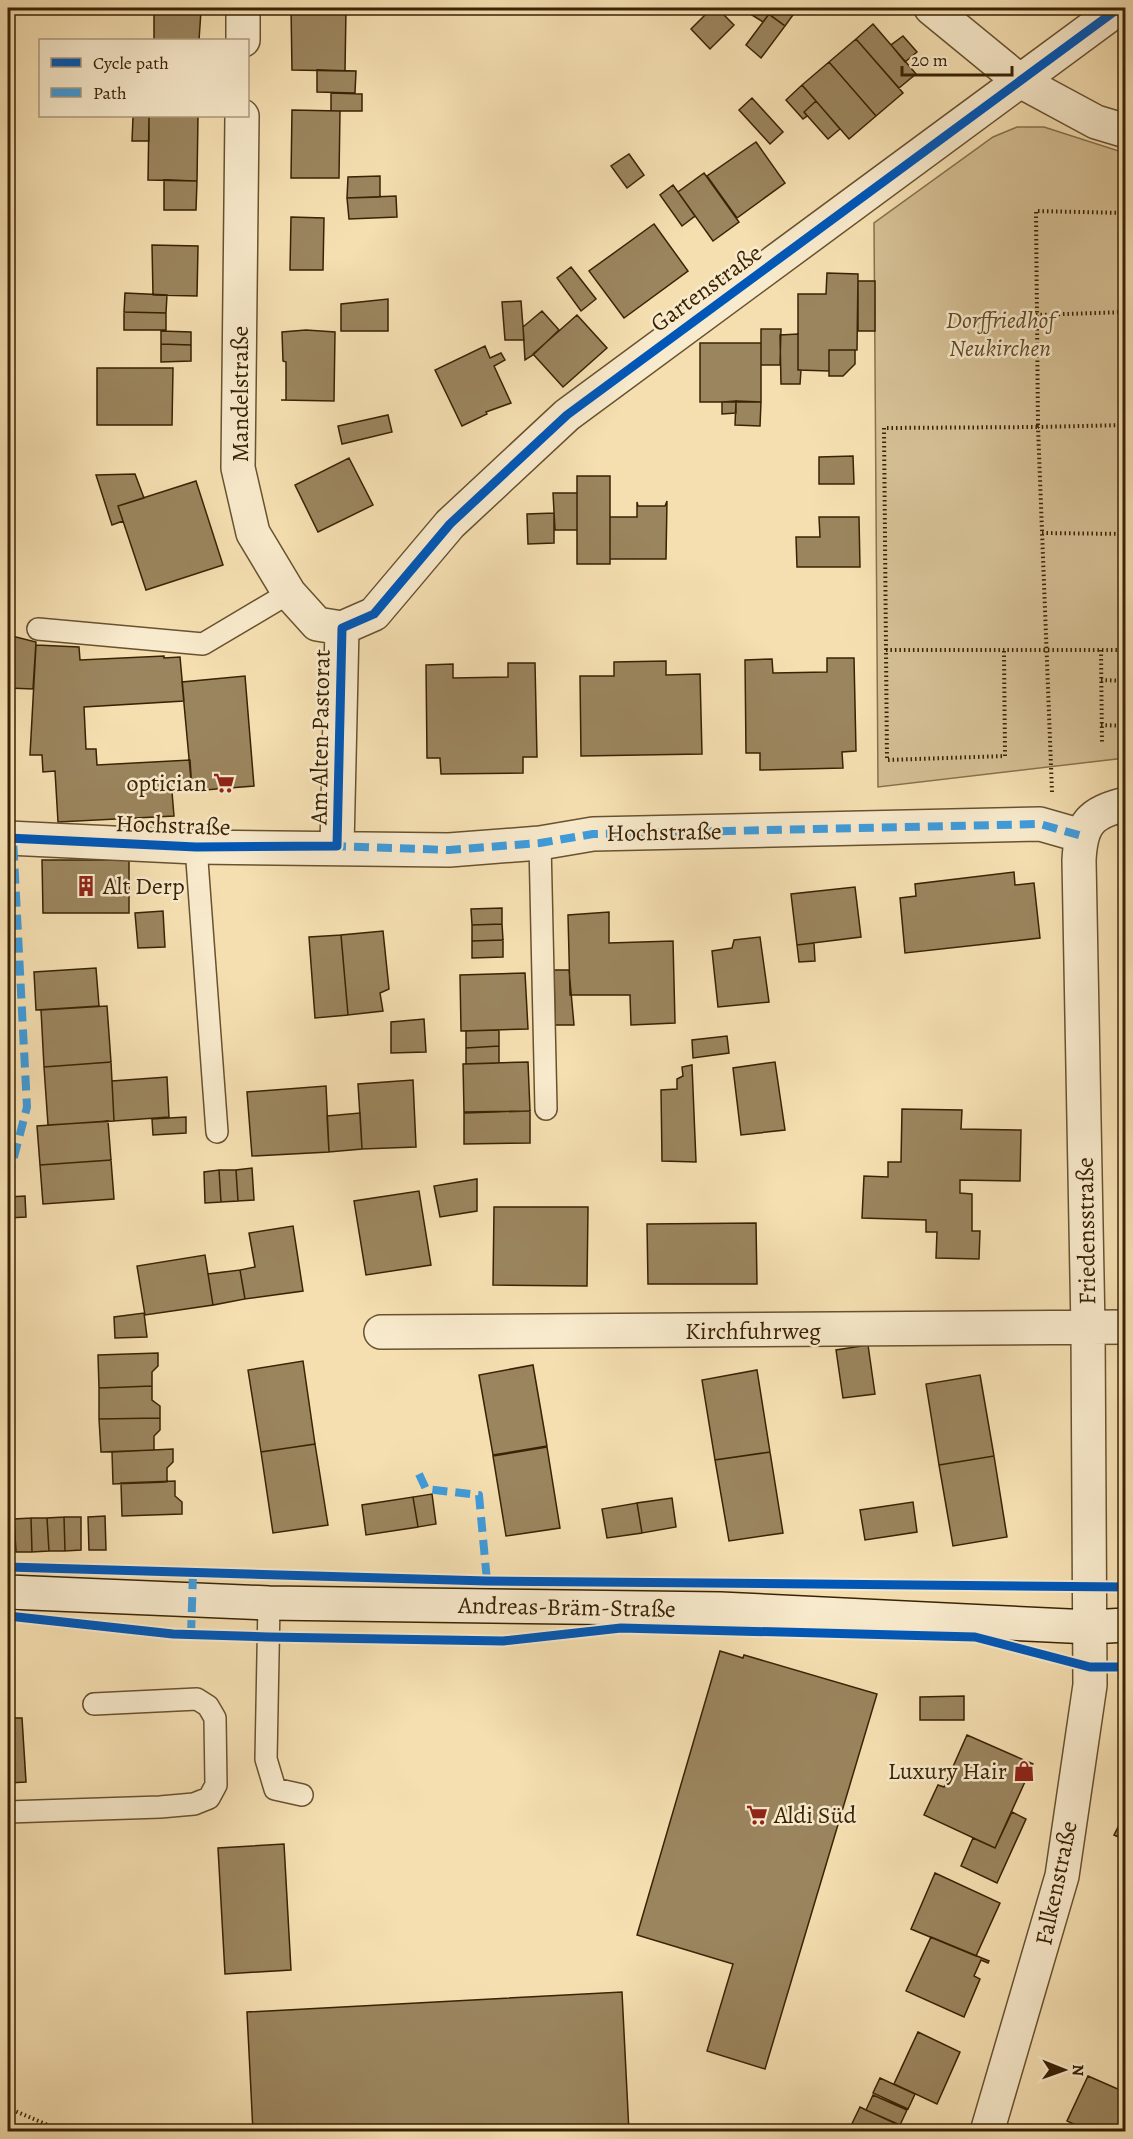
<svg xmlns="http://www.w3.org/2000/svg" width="1133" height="2139" font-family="Alegreya,serif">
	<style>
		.green { fill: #d5bf94; stroke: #87714c; stroke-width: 1.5 }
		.building { fill: #9b855e; stroke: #392304; stroke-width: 1.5 }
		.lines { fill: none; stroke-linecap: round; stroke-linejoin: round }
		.service-casing { stroke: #68522f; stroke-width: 24 }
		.minor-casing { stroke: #68522f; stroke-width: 36 }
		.secondary-casing { stroke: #392304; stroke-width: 36 }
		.path { stroke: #392304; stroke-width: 4; stroke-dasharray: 1.5 3; stroke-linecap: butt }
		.service { stroke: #f8eacc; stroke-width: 21 }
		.minor { stroke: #f8eacc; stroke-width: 33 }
		.secondary { stroke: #f8eacc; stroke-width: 33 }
		.quiet { stroke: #3e9cdd; stroke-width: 8; stroke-dasharray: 15 8; stroke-linecap: butt }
		.cycleway-casing { stroke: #f8eacc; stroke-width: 13 }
		.cycleway { stroke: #0057b8; stroke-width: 9 }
		.labels { text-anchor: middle; stroke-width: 5; stroke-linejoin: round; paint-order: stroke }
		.street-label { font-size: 24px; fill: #392304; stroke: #f8eacc }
		.park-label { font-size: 24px; font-style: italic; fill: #604a28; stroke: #f8eacc }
		.poi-label { font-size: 24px; fill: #392304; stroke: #f8eacc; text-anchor: end }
	</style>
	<rect width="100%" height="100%" fill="#f5dfb1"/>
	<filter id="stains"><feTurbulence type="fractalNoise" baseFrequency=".00333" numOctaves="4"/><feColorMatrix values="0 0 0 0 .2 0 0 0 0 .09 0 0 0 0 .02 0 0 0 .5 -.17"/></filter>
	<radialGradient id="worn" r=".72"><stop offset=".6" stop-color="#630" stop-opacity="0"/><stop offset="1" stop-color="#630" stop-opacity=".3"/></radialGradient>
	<path class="green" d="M1017,127H1044L1125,153V758L878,787L874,223L993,137Z"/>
	<path class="building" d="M291,8H346L345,71L292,70Z
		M712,8H717L734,25L710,49L691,29Z
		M758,8L769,14L763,22L752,15Z
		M760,8H798L785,26Z
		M154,10L201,11L199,40H154Z
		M769,14L785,26L761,58L746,45Z
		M873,24L916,74L899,88L856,39Z
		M903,36L917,52L905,62L891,45Z
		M856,39L903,93L876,116L829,62Z
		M829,62L876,116L849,139L802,85Z
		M317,70L356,71L355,93L317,92Z
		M802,85L816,101L804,112L807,116L803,119L786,100Z
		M331,93L362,94V111H331Z
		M752,98L783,132L770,144L739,110Z
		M816,101L840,129L828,139L804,112Z
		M292,110L340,111L339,178H291Z
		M149,116H198L197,181L148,180Z
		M133,117H149V141H132Z
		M756,142L785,183L737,218L707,176Z
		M629,154L644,175L627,188L611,166Z
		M704,173L739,222L713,241L678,192Z
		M380,176V197L347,198L348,177Z
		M164,180L197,181L196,210H164Z
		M673,185L695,216L682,226L660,195Z
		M396,196L397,217L349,219L347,198Z
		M291,217L324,218L323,270H290Z
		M654,224L688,271L624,318L589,271Z
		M152,245L198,246L197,296L153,295Z
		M571,267L596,299L581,311L557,278Z
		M827,273L858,274L857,350H829V371L798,370V294H826Z
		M858,281H875V331H858Z
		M125,293L167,295L166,313L124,312Z
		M388,299V331H341V304Z
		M521,301L524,340H505L502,302Z
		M542,311L559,330L533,355L525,360L523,327Z
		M124,312L166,313V330H124Z
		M577,315L607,348L563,387L533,354Z
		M761,329H781L780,365H761Z
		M306,330L335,332L334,401L281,400H286V362L283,361L282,332Z
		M161,331L191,332V345L161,344Z
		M798,334V370H801L800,384H781L780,335Z
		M700,343H761V402H700Z
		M161,344L191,345V361L161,362Z
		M485,346L490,358L501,353L505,360L494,366L511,403L486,412L487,414L462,426L435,370Z
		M829,350H855V364L843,376H829Z
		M97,368H173L172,425H97Z
		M736,401V413L722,414V402Z
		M736,401L761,402L760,426L735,425Z
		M388,415L392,432L342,444L338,426Z
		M853,456L854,484H819V457Z
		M349,458L373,505L318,532L295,485Z
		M135,474L144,498L118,506L123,521L112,525L96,475Z
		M577,476H610V564H577Z
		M196,481L223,565L146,590L118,506Z
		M553,493H577V530H555Z
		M667,501L666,559H610V517H637V502L638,506H665Z
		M554,513V543L528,544L527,514Z
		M819,517H859L860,567H797L796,537H820Z
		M8,635L36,642L33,689L8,688Z
		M36,645L79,647L80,660L164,656V658L180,657L184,701L84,707L86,749H96L97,765L190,760L192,790L172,792L174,816L58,822L55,771L43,772L42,755H30Z
		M827,658H854L856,751L842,752L843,768L760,770V753H746L745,660L772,659L773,673L827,672Z
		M666,661V675L700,674L702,754L581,756L580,676H614V662Z
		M508,663H535L537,757H523V773L441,774L440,758H427L426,665L453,664V678L508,677Z
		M245,676L254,786L192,791L182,682Z
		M42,860H129V913H43Z
		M1014,872L1015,885L1034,883L1040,938L905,953L900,898L916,896L915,884Z
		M855,887L861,937L797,945L791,894Z
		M502,908V924L472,925L471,909Z
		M163,911L165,947L138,948L135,913Z
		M609,912V943L673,941L675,1023L631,1025L630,995H570L568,915Z
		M502,924L503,940L472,941V925Z
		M383,931L389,989L380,993L383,1011L348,1015L341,935Z
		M341,935L348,1015L315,1018L309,937Z
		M760,937L769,1002L718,1007L712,951L732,948L734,940Z
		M503,940V957L472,958V941Z
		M814,943L815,961L799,962L797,945Z
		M96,968L99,1006L36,1010L34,972Z
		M554,970H569L574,1025H555Z
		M525,973L528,1029L461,1031L460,975Z
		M107,1006L111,1062L44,1067L41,1010Z
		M424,1019L426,1052L391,1053V1022Z
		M499,1030V1046L466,1048V1031Z
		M727,1036L729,1053L693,1058L692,1040Z
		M499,1046V1063L466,1064V1048Z
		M111,1062L114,1121L48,1125L44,1067Z
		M528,1062L530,1111L464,1112L463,1064Z
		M775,1062L785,1130L741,1135L733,1068Z
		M692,1065L696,1162L662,1161L661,1090L677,1089V1079L683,1076L682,1067Z
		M167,1077L169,1117L114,1121L112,1081Z
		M413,1080L416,1147L362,1149L358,1084Z
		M326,1086L329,1152L252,1156L247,1092Z
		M902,1109L962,1110L961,1129L1021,1130L1020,1181L960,1180V1193L972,1194V1231H980L979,1259L936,1258L937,1232H926V1220L862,1218L864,1176L888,1177V1162H901Z
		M530,1111V1143L464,1144V1113Z
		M360,1113L362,1149L329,1152L327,1116Z
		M186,1117V1133L153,1135L152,1119Z
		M108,1121L111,1160L40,1165L37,1126Z
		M111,1160L114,1199L43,1204L40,1165Z
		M252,1168L254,1200L238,1201L236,1170Z
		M219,1170L221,1202L205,1203L204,1172Z
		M219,1170H236L238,1201L221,1202Z
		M477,1179V1211L440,1217L434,1186Z
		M419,1191L431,1265L366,1275L354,1201Z
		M25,1196L26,1217L8,1218V1197Z
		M494,1207H588L587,1286L493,1285Z
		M756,1223L757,1284H648L647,1224Z
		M293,1226L303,1291L245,1299L240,1270L255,1267L249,1233Z
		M205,1255L213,1305L145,1315L137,1266Z
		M240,1270L245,1299L213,1305L208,1274Z
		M144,1313L147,1337L115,1338L114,1317Z
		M868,1345L875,1394L843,1398L836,1350Z
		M158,1353V1366L152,1372V1386L99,1388L98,1355Z
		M303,1361L315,1444L261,1452L248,1370Z
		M533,1365L547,1446L493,1455L479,1375Z
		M757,1370L770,1452L715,1460L702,1380Z
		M980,1375L994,1456L939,1465L926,1384Z
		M152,1386V1400L160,1406V1418L99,1419V1388Z
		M160,1418V1430L154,1436V1450L101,1452L99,1419Z
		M315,1444L328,1525L273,1533L261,1452Z
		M547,1447L560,1528L506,1536L493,1456Z
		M173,1449V1462L167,1468V1482L113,1484L112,1452Z
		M770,1452L783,1533L729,1541L715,1460Z
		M994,1456L1007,1537L953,1546L939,1465Z
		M175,1481V1496L182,1502V1514L122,1516L121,1483Z
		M432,1494L436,1524L418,1527L413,1497Z
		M413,1497L418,1527L366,1535L362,1505Z
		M672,1498L676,1527L642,1533L637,1503Z
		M913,1502L917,1532L865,1540L860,1510Z
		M637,1503L642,1533L607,1538L602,1509Z
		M105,1516L106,1550H89L88,1517Z
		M64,1517L65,1551H49L47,1518Z
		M64,1517H81V1550L65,1551Z
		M31,1518L32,1552H16L14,1519Z
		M31,1518H47L49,1551L32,1552Z
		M720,1651L743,1658L744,1655L877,1694L765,2069L707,2051L733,1964L637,1935Z
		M964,1696V1720H920V1697Z
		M8,1718H22L26,1782L8,1783Z
		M967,1735L1033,1764L995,1848L924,1815L938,1785L944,1787Z
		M1126,1811V1840L1114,1835Z
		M1012,1812L1026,1819L997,1883L961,1866L973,1838L995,1848Z
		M8,1832L12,1889H8Z
		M284,1844L291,1970L225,1974L218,1848Z
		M935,1873L1000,1903L976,1956L911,1929Z
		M931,1937L989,1961L988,1963L981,1960L974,1976L980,1979L964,2017L906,1991Z
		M622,1992L629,2132H253L247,2012Z
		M918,2032L960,2052L937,2104L894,2084Z
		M1088,2076L1120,2090L1126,2079V2132H1090L1067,2121Z
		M880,2078L915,2094L908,2109L873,2093Z
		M873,2095L907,2110L900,2125L866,2110Z
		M860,2107L866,2110L914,2132H848Z"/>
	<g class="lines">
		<defs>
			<path id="service" d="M38,629L203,644L289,593
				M540,843L546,1109
				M196,847L217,1132
				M269,1603L266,1759L275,1789L302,1795
				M8,1812L160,1807L194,1804L209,1798L216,1785L215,1718L208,1706L197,1699L94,1704"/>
			<path id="minor" d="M931,8L1020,81L1096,122L1126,131
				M243,40V8
				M242,116L238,468L253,533L289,593L317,624L342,628
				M342,628L374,614L450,524L567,415L1119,8
				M8,838L196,847L449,850L540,843L593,834L1040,824L1082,836
				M337,846L342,628
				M381,1332L1126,1327
				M987,2132L1062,1876L1090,1685L1088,1329L1079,860C1081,823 1090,813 1126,804"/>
			<path id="secondary" d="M8,1592L269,1603L720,1609L1090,1627L1126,1625"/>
		</defs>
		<use href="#service" class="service-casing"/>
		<use href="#minor" class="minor-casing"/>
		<use href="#secondary" class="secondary-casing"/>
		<path class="path" d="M1036,315L1126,312
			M1042,533L1126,534
			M886,650L884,428L1038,427L1036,211L1126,213
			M1101,650L1102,744
			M1004,651L1005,756L887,760L886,650H1126
			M1101,680L1126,681
			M1101,725L1126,726
			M1052,792L1038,427L1126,425
			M8,2108L64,2132"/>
		<use href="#service" class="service"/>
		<use href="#minor" class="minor"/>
		<use href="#secondary" class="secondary"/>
		<path class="quiet" d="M331,846L449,850L540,843L593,834L1040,824L1082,836
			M8,1180L27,1107L13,838
			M419,1474L426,1489L479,1495L487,1581
			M191,1635L193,1574"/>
		<defs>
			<path id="cycleway" d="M8,838L196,847L337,846L342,628L374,614L450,524L567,415L1119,8
				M8,1567L487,1581L1126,1587
				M8,1616L173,1634L268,1637L503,1641L621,1628L975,1637L1090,1667H1126"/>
		</defs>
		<use href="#cycleway" class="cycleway-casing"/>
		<use href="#cycleway" class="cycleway"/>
	</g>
	<defs>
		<symbol id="supermarket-bare" viewBox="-9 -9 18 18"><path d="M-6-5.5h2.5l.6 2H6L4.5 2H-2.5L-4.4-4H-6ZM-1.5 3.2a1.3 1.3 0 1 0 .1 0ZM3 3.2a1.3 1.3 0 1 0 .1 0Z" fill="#8f2418" stroke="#f8eacc" stroke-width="2.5" paint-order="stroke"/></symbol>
		<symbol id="building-bare" viewBox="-9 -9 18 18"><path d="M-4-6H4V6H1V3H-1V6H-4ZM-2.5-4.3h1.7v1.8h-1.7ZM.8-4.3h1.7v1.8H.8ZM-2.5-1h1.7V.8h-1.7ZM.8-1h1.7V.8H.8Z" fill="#8f2418" stroke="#f8eacc" stroke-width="2.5" paint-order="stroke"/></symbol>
		<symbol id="shop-bare" viewBox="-9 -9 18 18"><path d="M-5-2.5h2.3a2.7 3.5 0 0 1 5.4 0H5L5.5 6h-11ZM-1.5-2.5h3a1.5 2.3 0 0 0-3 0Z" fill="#8f2418" stroke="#f8eacc" stroke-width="2.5" paint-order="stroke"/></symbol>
	</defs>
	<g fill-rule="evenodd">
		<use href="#supermarket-bare" x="209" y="768" width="30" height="30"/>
		<use href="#building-bare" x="71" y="871" width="30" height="30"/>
		<use href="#shop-bare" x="1009" y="1756" width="30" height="30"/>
		<use href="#supermarket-bare" x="742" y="1800" width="30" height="30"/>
	</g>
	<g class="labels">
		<g class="street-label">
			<text transform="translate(706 288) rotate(-36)" y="8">Gartenstraße</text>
			<text transform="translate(240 394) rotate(-90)" y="8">Mandelstraße</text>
			<text transform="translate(320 737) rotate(-89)" y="8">Am Alten Pastorat</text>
			<text transform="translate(173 825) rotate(2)" y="8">Hochstraße</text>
			<text transform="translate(664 832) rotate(-1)" y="8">Hochstraße</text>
			<text transform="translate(1086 1231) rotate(-91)" y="8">Friedensstraße</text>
			<text x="753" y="1339">Kirchfuhrweg</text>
			<text transform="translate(567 1607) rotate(1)" y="8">Andreas-Bräm-Straße</text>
			<text transform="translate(1056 1883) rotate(-78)" y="8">Falkenstraße</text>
		</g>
		<g class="park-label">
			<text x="1000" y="328">Dorffriedhof<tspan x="1000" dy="28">Neukirchen</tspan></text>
		</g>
		<g class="poi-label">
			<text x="207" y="791">optician</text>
			<text x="103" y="894" text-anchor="start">Alt Derp</text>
			<text x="1007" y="1779">Luxury Hair</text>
			<text x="774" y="1823" text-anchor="start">Aldi Süd</text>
		</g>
	</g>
	<rect width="1133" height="2139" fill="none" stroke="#f5dfb1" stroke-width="30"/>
	<rect x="9" y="9" width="1115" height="2121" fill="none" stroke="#392304" stroke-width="3"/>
	<rect x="15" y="15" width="1103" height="2109" fill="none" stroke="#392304" stroke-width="1.5"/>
	<rect x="39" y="39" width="210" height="78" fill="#f8eacc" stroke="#ac9a7c" stroke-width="1.5"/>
	<rect x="51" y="58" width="30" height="9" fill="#0057b8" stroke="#ac9a7c" stroke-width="1.5"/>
	<text x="93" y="69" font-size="18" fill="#392304">Cycle path</text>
	<rect x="51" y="88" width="30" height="9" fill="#3e9cdd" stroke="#ac9a7c" stroke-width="1.5"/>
	<text x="93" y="99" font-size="18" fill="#392304">Path</text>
	<g transform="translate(1064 2070) rotate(91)" stroke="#f8eacc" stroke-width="4.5" paint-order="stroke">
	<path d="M0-4.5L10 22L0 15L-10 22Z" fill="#392304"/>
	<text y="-9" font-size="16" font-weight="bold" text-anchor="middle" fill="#392304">N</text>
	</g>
	<path d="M902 66v9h110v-9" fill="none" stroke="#392304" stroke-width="3"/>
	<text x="911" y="66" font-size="18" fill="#392304" stroke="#f8eacc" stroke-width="4.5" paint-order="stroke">20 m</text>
	<rect width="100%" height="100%" filter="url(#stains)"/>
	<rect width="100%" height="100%" fill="url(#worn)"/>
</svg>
